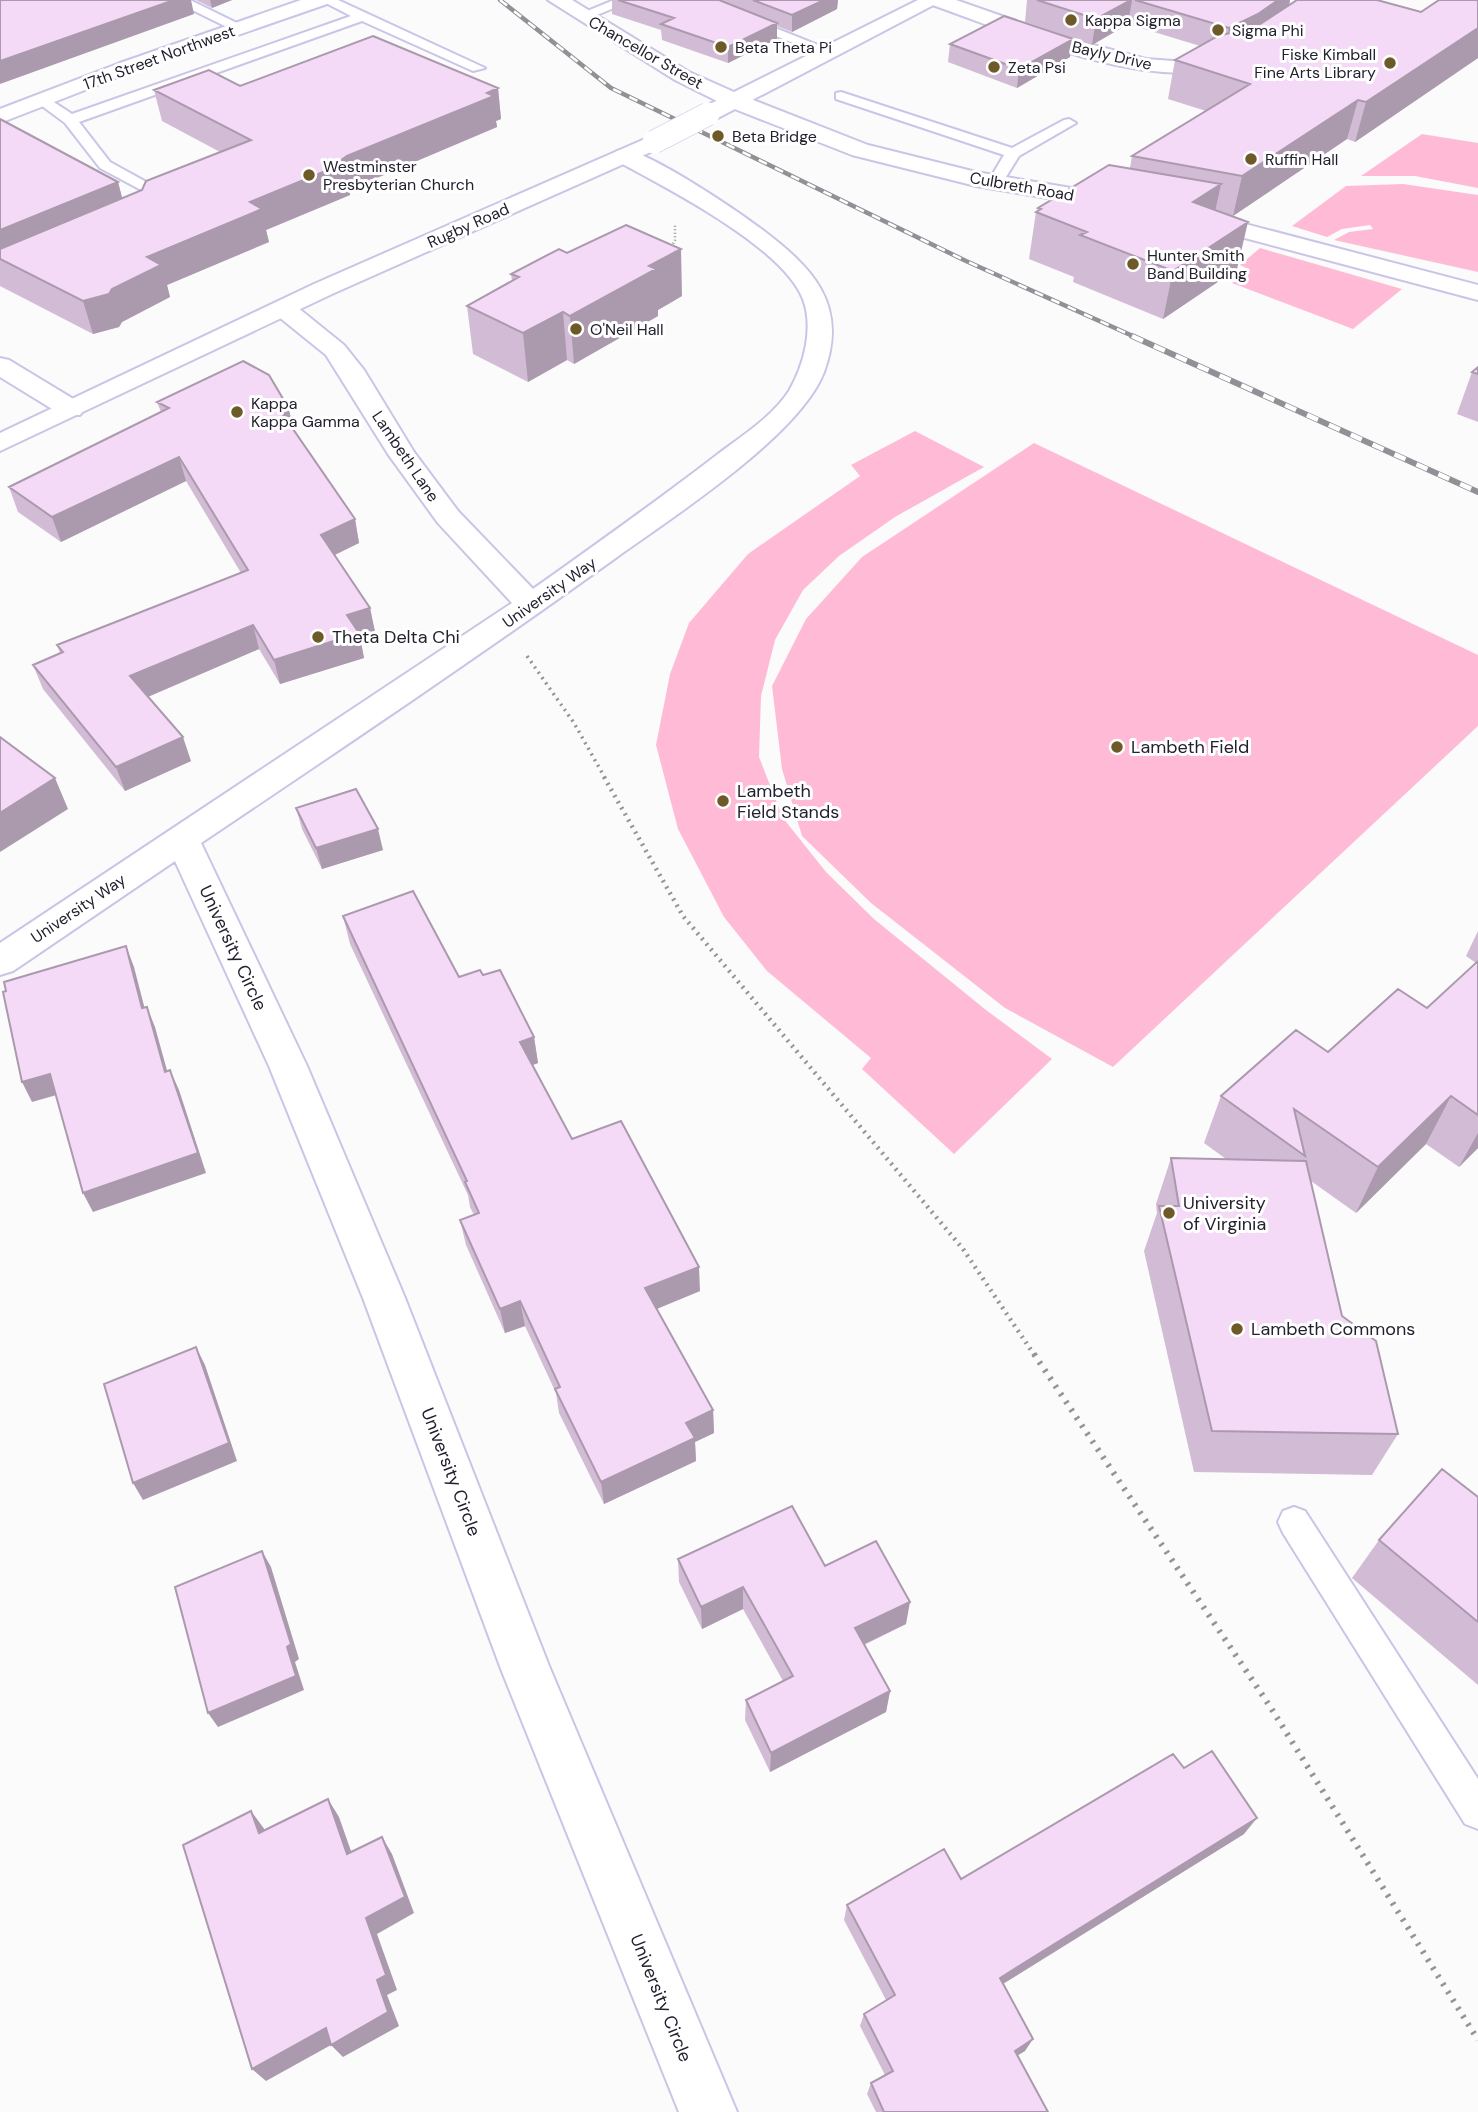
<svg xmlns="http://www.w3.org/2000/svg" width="1478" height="2112" font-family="'DM Sans',sans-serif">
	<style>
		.green { fill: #ffbbd6 }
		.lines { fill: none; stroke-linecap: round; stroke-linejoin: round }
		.lane-casing { stroke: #cac5e7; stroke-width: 4 }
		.street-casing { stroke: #cac5e7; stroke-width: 4 }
		.secondary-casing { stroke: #cac5e7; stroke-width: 4 }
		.path-far3 { stroke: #949399; stroke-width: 2.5; stroke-dasharray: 1 2.5; stroke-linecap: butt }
		.path-far2 { stroke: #949399; stroke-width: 3.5; stroke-dasharray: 2 4.5; stroke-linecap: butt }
		.path-far1 { stroke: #949399; stroke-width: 4.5; stroke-dasharray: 2 5; stroke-linecap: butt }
		.path { stroke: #949399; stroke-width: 6; stroke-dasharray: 2.5 7; stroke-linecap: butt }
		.lane { fill: #fff; fill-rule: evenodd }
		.street { fill: #fff; fill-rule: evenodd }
		.secondary { fill: #fff; fill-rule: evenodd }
		.rail-far1-casing { stroke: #909096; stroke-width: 4.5 }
		.rail-casing { stroke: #909096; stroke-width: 6 }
		.rail-far1 { stroke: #fff; stroke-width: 2.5; stroke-dasharray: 9; stroke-linecap: butt }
		.rail { stroke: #fff; stroke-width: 4.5; stroke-dasharray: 12; stroke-linecap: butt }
		.secondary-bridge-casing { stroke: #cac5e7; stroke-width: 24; stroke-linecap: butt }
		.secondary-bridge { stroke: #fff; stroke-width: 23 }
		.wall { fill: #d2bbd4 }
		.shaded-wall { fill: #ab99ad }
		.building { fill: #f4daf7; stroke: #ab99ad; stroke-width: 2 }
		.poi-dot { fill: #6e5a28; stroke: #fff; stroke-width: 2.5 }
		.labels { text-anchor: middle; stroke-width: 6; stroke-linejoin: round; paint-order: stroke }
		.far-poi-label { font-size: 16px; fill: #23212e; stroke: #fff; text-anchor: start }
		.far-street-label { font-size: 16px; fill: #23212e; stroke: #fff }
		.poi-label { font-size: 18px; fill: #23212e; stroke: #fff; text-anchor: start }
		.street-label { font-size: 18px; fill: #23212e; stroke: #fff }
	</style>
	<rect width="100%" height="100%" fill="#fbfbfb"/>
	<path class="green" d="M1422,134L1478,143V188L1415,176H1361Z
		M1403,184L1478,195V272L1334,240L1349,232L1373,229L1370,225L1342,229L1327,237L1292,226L1346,186Z
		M1260,248L1402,289L1353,329L1232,283L1250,270L1240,265Z
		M915,431L984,467L895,517L839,556L803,590L775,640L761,696L759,757L783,818L826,872L874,919L986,1010L1052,1059L954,1154L862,1069L871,1058L767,971L724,917L678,829L656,745L670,674L689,623L748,554L860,476L851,465Z
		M1034,443L1478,655V726L1113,1067L1005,1008L871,903L802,836L782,769L772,686L806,619L862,557Z"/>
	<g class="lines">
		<defs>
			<path id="lane" d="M172,0H190L247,28L235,31Z
				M320,0H338L485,68L473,71L362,21L79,122L110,162L159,189L151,213L143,218L135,213L143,191L100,168L65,123L34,100L36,97H46L72,114L351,16Z
				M614,0H634L587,19L575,16Z
				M686,0H705L838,53L826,56Z
				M841,92L1012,148L1064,120L1069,119L1076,123L1019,156L1001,185L996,187L988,182L1004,155L836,99V93Z
				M1294,1507L1305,1511L1478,1779V1829L1465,1824L1283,1533L1278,1522L1283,1511Z"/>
			<path id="street" d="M301,0H330L327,4L134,71L0,123V109L120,63Z
				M548,0H572L689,72L743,96L868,145L976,172L1113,195L1121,197L1125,202L1121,207L1113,209L976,186L852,155L727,106L675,80Z
				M927,0H956L1056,35L1146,59L1187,62L1225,57L1235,63C1230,71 1220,70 1211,71C1124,83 1012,33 930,4Z
				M625,149C657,157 732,207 760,228C812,267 849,304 824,372C800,435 673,517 617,557C481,655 341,749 201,843L307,1066L405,1298L549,1666L737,2112H679L501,1669L363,1298L269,1066L175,861L13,971L0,975V943L512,603L438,523L388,454L326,355L274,313L270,308L274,303H292L344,345L364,370L414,452L458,511L533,589C595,545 657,501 718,454C742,436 772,417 789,391C804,365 814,328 803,299C782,246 666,188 617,161L614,156L617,151Z
				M1196,211L1478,285V300L1188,223L1184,218L1188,213Z
				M0,358L9,360L80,403L84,409L80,415H62L0,377Z"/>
			<path id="secondary" d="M918,0H943L716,119H700L697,114L700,109Z
				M654,135L665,142L662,147L332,294L0,451V433L314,284Z"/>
		</defs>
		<use href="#lane" class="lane-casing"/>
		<use href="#street" class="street-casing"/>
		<use href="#secondary" class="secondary-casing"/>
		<path class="path-far3" d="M670,250L675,240V225"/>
		<path class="path-far2" d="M527,656L574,723L605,778"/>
		<path class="path-far1" d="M604,777L683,916L963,1249L1035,1356"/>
		<path class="path" d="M1034,1354L1271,1708L1478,2040"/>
		<use href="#lane" class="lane"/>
		<use href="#street" class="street"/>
		<use href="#secondary" class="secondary"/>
		<defs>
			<path id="rail-far1" d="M500,0L611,88L966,261L1135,337"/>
			<path id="rail" d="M1132,336L1478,492"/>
		</defs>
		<use href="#rail-far1" class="rail-far1-casing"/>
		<use href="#rail" class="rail-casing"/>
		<use href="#rail-far1" class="rail-far1"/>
		<use href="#rail" class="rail"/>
		<defs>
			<path id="secondary-bridge" d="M654,142L708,114"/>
		</defs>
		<use href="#secondary-bridge" class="secondary-bridge-casing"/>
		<use href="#secondary-bridge" class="secondary-bridge"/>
	</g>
	<path class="wall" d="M196,0H232L212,8Z
		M612,0H838L837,9L792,32L777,26V39L728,63L662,40L661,30L612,14Z
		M1027,0H1290L1289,5L1421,12L1478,0V58L1355,142L1347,139L1233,216L1237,269L1163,319L1073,282L1074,277L1029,259L1036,212L1037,211L1038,208L1130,168L1132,156L1206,111L1168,99L1175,60L1200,46L1128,24L1092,45L1025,22Z
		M950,44L1070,57L1017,88L948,62Z
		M240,86L498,88L501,119L496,121L497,127L353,188L350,190V195L266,230L269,242L167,285L170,297L122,322L119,327L93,334L0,286V119L118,182L122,198L142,190L220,152L162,121L154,90Z
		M511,274L682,296L658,310V316L574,364L567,360L528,382L473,354L467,306L512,281Z
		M1478,367V422L1457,414L1472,372Z
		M157,402L294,430L355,519L359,543L335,555L370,608L375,632L360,637L364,658L280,684L259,649L148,697L191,761L125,791L43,689L33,665L60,653L57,645L241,573L186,481L61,542L18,512L9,487L161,412Z
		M296,808L383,850L322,869L302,829Z
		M343,916L459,977L483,975L534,1037L538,1063L533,1065L572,1139L700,1291L656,1309L713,1410L714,1433L695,1442L696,1461L604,1504L559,1413L556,1393L525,1326L505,1333L466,1245L460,1220L474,1215L470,1207L468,1195L350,944Z
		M1478,931V1148L1459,1167L1426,1144L1356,1213L1311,1181L1342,1316L1398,1434L1372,1475L1194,1472L1144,1251L1157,1213L1156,1204L1171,1158L1226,1159L1204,1143L1221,1096L1328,1052L1427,1008L1476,963L1466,956Z
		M1478,1497V1685L1352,1578L1379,1540Z
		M678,1559L825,1566L906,1624L864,1645L890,1691L886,1712L770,1772L745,1720L746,1700L783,1681L743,1609L702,1629L679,1582Z
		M1184,1768L1244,1834L1003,1984L1025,2051L1017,2055L1048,2112H876L867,2094L871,2083L885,2075L860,2026L864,2014L886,2000L844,1920L847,1905L961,1879Z"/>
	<path class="shaded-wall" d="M174,0H191L194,14L0,84V61Z
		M210,0H232L212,8Z
		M824,0H838L837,9L792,32V15Z
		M1131,0H1132L1128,24L1092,45L1096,19Z
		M1278,0H1290L1287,15L1224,53L1229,28Z
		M777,23V39L728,63V47Z
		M1478,28V58L1355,142L1366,102Z
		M1073,39L1070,57L1017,88L1019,69Z
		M498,88L501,119L496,121L497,127L353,188L350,190V195L266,230L269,242L167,285L170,297L122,322L119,327L93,334L83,301L112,289L147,257L250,202L340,161L347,156Z
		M1358,100L1347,139L1233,216L1242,176Z
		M118,182L127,217L0,259V230Z
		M1221,184L1211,230L1193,202Z
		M1248,222L1237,269L1163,319L1173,271Z
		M681,249L682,296L658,310V316L574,364L570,316L649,266Z
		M563,312L567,360L528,382L523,333Z
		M289,409L294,433L282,413Z
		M179,457L186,481L61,542L52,517Z
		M355,519L359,543L326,559L321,535Z
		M370,608L375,632L360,637L364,658L280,684L274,660L347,615Z
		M253,625L259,649L138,701L130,676Z
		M183,737L191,761L125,791L116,767Z
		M55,778L68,809L0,852V813Z
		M378,829L383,850L322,869L316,848Z
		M126,946L134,967L150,1029L142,1008Z
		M147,1007L155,1027L173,1092L165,1072Z
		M534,1037L538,1063L524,1068L520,1042Z
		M170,1070L179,1090L206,1173L93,1212L83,1193Z
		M50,1074L60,1094L32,1102L22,1082Z
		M1451,1096L1426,1144L1356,1213L1378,1167Z
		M1478,1133V1148L1459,1167Z
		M699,1267L700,1291L647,1313L645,1288Z
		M520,1301L525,1326L505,1333L500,1309Z
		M196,1347L205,1365L237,1461L143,1500L133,1483Z
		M713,1410L714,1433L695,1442L696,1461L604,1504L601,1482L686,1423Z
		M262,1551L271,1567L299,1659L295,1662L304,1690L218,1727L208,1713L287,1647Z
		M743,1587V1609L702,1629L701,1607Z
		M910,1602L906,1624L852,1650L855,1628Z
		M890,1691L886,1712L770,1772L771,1753Z
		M328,1799L339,1817L358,1871L347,1854Z
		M251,1811L265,1830L273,1851L259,1833Z
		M1257,1818L1244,1834L993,1990L1000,1978Z
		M382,1837L392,1854L414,1913L377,1934L397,1990L387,1995L399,2026L343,2057L331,2045L266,2081L252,2069L377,1980L366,1918Z
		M1033,2039L1025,2051L1007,2062L1015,2051Z"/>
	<path class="building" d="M0,0H174L0,61Z
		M618,0H719L777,23L728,47L661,24L674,18Z
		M753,0H824L792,15Z
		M1037,0H1131L1096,19Z
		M1135,0H1278L1258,14L1229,28Z
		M1297,0H1377L1421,12L1439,0H1478V28L1366,102L1358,100L1242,176L1132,156L1250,84L1175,60L1218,36L1257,26Z
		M1004,16L1073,39L1019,69L950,44Z
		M373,36L498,88L487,93L494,96L347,156L340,161L345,163L250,202L262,209L147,257L161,265L112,289L109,294L83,301L0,259V249L142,190L146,181L251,140L154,90L209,70L240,86Z
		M0,119L118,182L0,230Z
		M1109,165L1221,184L1193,202L1248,222L1173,271L1080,235L1087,232L1036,212L1041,209L1038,208Z
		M626,225L681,249L649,266L656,269L570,316L563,312L523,333L467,306L519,277L511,274L559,249L567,253Z
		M243,361L269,375L289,409L282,413L355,519L321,535L370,608L347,615L359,633L274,660L253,625L130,676L183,737L116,767L33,665L63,652L57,645L248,570L179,457L52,517L9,487L169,408L157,402Z
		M1478,367V374L1472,372Z
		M0,737L55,778L0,813Z
		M356,789L378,829L316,848L296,808Z
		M413,891L459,977L480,970L483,975L500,970L534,1037L520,1042L572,1139L621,1121L699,1267L645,1288L713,1410L686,1423L695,1438L601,1482L555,1389L560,1387L520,1301L500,1309L460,1220L479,1213L465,1182L467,1181L343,916Z
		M126,946L142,1008L147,1007L165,1072L170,1070L198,1153L83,1193L50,1074L22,1082L3,992L6,991L4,982Z
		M1478,961V1115L1451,1096L1378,1167L1294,1109L1305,1156L1221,1096L1296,1030L1328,1052L1398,989L1427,1008Z
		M1171,1158L1306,1161L1342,1316L1376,1341L1398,1434L1212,1431L1159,1206H1179Z
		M196,1347L229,1443L133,1483L104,1384Z
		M1442,1469L1478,1497V1622L1379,1540Z
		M792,1506L825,1566L876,1541L910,1602L855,1628L890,1691L771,1753L746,1700L793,1676L743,1587L701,1607L678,1559Z
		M262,1551L291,1644L287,1647L296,1676L208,1713L175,1587Z
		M1212,1751L1257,1818L1000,1978L1033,2039L1015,2051L1048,2112H884L871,2083L893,2071L864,2014L895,1995L847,1905L944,1849L961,1879L1173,1754L1184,1768Z
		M328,1799L347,1854L382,1837L405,1897L366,1918L386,1975L377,1980L388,2012L331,2045L326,2028L252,2069L183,1845L251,1811L259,1833Z"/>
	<g class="poi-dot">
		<circle cx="1071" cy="20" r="7"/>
		<circle cx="1218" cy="30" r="7"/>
		<circle cx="721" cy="47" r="7"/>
		<circle cx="1390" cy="63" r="7"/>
		<circle cx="994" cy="67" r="7"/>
		<circle cx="718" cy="136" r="7"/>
		<circle cx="1251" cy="159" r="7"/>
		<circle cx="309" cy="175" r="7"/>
		<circle cx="1133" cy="264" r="7"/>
		<circle cx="576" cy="329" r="7"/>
		<circle cx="237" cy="412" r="7"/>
		<circle cx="318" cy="637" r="7"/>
		<circle cx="1117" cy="747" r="7"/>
		<circle cx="723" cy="801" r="7"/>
		<circle cx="1169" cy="1213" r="7"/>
		<circle cx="1237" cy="1329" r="7"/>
	</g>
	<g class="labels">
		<g class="far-poi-label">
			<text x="1085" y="26">Kappa Sigma</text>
			<text x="1232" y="36">Sigma Phi</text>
			<text x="735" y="53">Beta Theta Pi</text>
			<text x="1376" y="60" text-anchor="end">Fiske Kimball<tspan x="1376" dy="18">Fine Arts Library</tspan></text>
			<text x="1008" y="73">Zeta Psi</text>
			<text x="732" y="142">Beta Bridge</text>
			<text x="1265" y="165">Ruffin Hall</text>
			<text x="323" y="172">Westminster<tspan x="323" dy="18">Presbyterian Church</tspan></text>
			<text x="1147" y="261">Hunter Smith<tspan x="1147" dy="18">Band Building</tspan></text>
			<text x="590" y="335">O'Neil Hall</text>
			<text x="251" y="409">Kappa<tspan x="251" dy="18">Kappa Gamma</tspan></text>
		</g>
		<g class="far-street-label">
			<text transform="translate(646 52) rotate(30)" y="6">Chancellor Street</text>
			<text transform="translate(1112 55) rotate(13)" y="6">Bayly Drive</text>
			<text transform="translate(159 57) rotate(-20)" y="6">17th Street Northwest</text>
			<text transform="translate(1022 186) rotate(10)" y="6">Culbreth Road</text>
			<text transform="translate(468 225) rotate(-24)" y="6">Rugby Road</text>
			<text transform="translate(406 456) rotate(56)" y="6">Lambeth Lane</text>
			<text transform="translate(549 592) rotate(-35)" y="6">University Way</text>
			<text transform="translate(78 908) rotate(-34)" y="6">University Way</text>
		</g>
		<g class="poi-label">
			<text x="332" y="643">Theta Delta Chi</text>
			<text x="1131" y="753">Lambeth Field</text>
			<text x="737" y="797">Lambeth<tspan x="737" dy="21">Field Stands</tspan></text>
			<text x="1183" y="1209">University<tspan x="1183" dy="21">of Virginia</tspan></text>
			<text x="1251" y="1335">Lambeth Commons</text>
		</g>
		<g class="street-label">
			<text transform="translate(233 948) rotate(65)" y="6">University Circle</text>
			<text transform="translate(451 1472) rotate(69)" y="6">University Circle</text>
			<text transform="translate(661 1998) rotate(68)" y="6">University Circle</text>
		</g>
	</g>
</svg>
